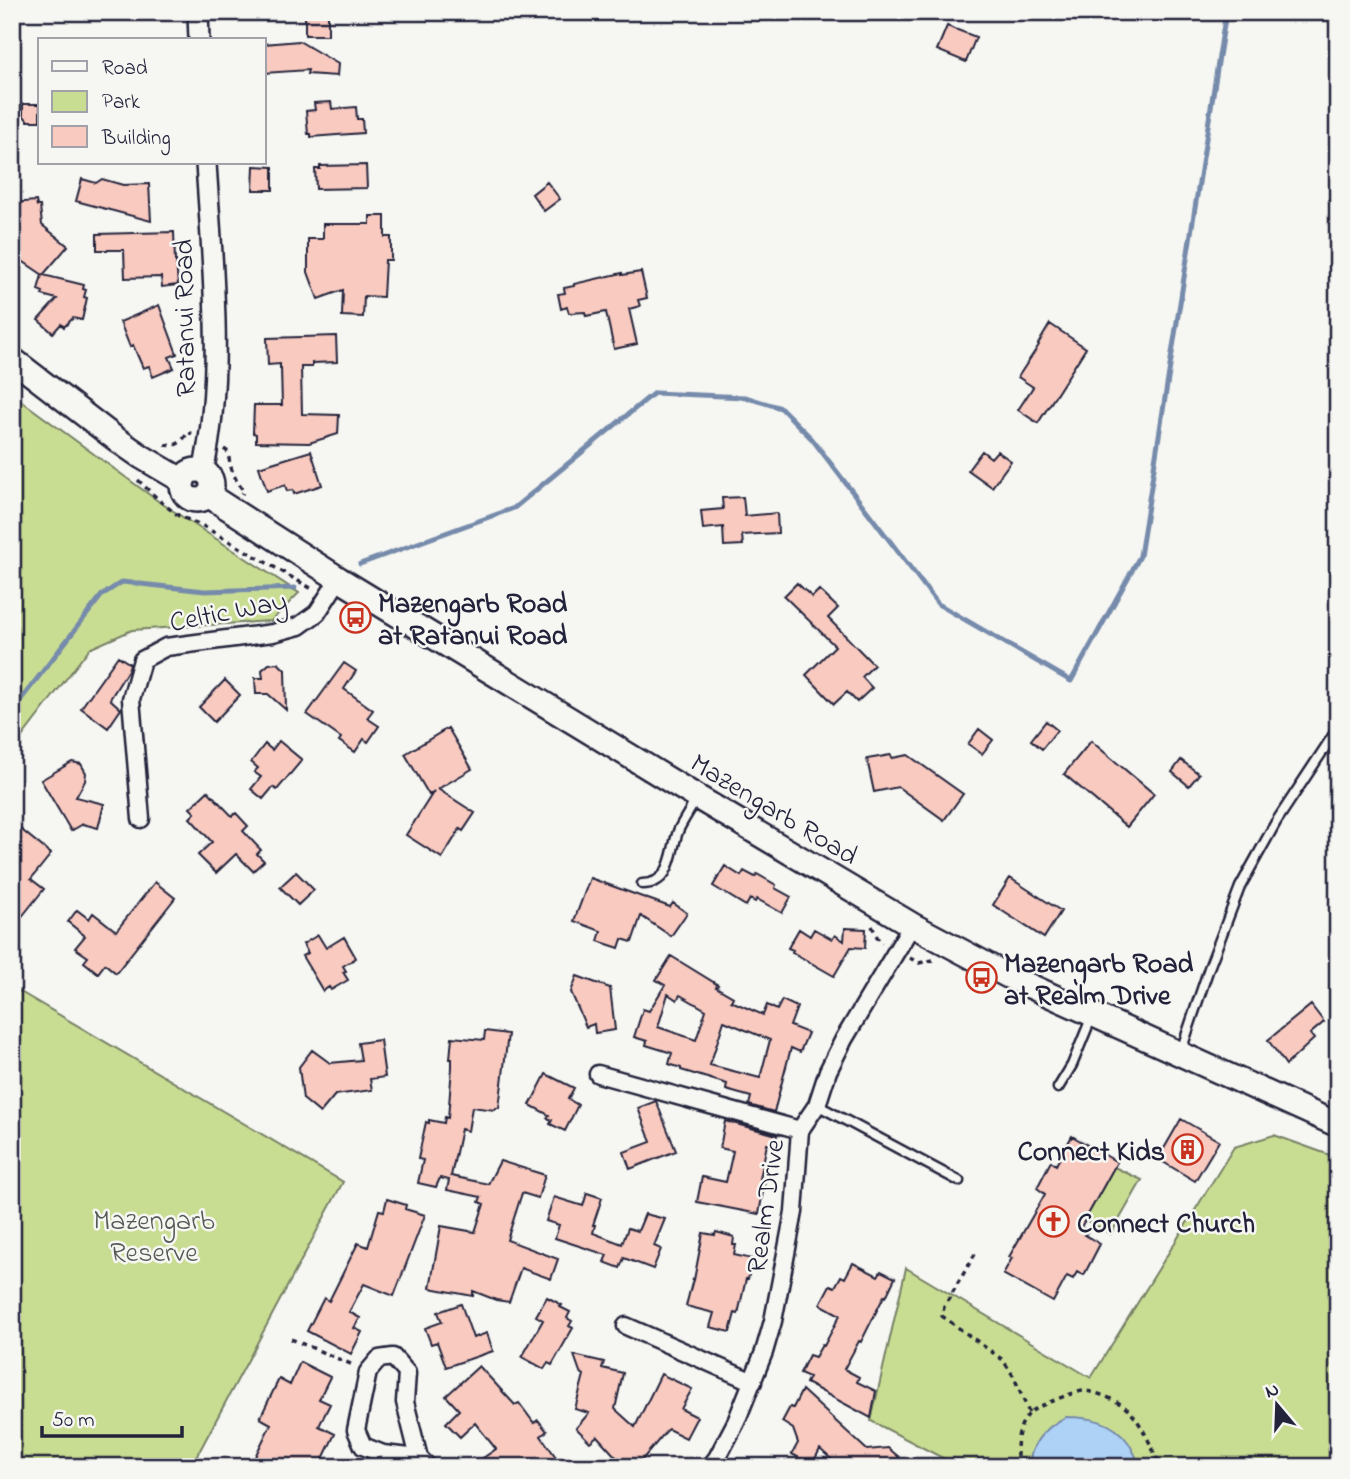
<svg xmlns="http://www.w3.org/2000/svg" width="1350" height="1479" font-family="'Indie Flower',sans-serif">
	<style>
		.green { fill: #c9dd92; stroke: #768066; stroke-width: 2 }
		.water { fill: #aed1f6; stroke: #768bab; stroke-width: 2 }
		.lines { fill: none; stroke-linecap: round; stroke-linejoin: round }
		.stream { stroke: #768bab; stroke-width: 5 }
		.building { fill: #f9cac0; stroke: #22223b; stroke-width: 2; fill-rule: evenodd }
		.service-casing { stroke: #22223b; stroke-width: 13 }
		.minor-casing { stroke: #22223b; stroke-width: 21 }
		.tertiary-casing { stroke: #22223b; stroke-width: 24 }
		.secondary-casing { stroke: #22223b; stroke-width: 28 }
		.path { stroke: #22223b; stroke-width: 3.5; stroke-dasharray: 5 5; stroke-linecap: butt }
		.service { stroke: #f6f6f2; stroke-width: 8 }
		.minor { stroke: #f6f6f2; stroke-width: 16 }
		.tertiary { stroke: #f6f6f2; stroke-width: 19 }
		.secondary { stroke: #f6f6f2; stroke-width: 23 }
		.labels { text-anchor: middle; stroke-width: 5; stroke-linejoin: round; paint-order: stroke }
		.street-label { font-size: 28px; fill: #22223b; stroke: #f6f6f2 }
		.poi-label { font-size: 28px; font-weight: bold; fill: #22223b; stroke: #f6f6f2; text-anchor: start }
		.park-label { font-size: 28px; fill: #545a55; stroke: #f6f6f2 }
	</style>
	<rect width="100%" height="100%" fill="#f6f6f2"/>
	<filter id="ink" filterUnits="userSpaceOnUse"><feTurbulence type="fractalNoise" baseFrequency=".0143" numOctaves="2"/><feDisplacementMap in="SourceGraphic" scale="14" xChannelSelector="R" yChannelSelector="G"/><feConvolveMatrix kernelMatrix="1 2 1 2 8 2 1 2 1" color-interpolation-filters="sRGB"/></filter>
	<g filter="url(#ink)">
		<path class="green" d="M12,394L158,501L299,593L271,621L132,630L89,649L12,750Z
			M12,987L343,1182L191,1467H12Z
			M1274,1135L1338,1158V1467H960L871,1421L906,1268L1091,1378L1234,1147Z
			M1114,1167L1142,1180L1111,1234L1082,1218L1090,1211Z"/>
		<path class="water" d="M1066,1417C1090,1417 1113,1421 1128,1442C1133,1449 1136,1459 1142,1467H1029C1030,1443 1046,1427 1066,1417Z"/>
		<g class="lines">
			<path class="stream" d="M360,564L514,508L654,393L745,397L781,408L812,439L938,604L1071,681L1140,556L1226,12
				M12,711L102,595L122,582L205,591L295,588"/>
		</g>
		<path class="building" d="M305,12H328V35H305Z
			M947,26L976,37L966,62L937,50Z
			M299,41L338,64L337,76L307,74L308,70L264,73V44Z
			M331,102L332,109L356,107L357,119H362L363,133L311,137V134H308L306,111L315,110L314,103Z
			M23,104H40V121H28L23,115Z
			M366,165L367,188L316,189L315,169H320V166Z
			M254,166L273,167V190H253Z
			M82,179L96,183L102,179L123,185L149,184L151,221L76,201Z
			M547,182L560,199L544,211L532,194Z
			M36,201L37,206H40L42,225L68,246L43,275L84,285L83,289L86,290L84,297L87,298L82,320L73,318L64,327L61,324L53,333L38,320L57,299L42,295L43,292L38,290L42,275H43L12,254V203Z
			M370,216H385V237H391V260H385L383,297L364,296L363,317L342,316L343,290L318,299L308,272V239H323V224H370Z
			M174,232L175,261H176L178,285L162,287L161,277L125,278L124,250H97V234Z
			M641,272L647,298L638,300L640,306L629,309L637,344L614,349L606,312L586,316L585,312L569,313L567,307L561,309L558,294L565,293L564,288L574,286V284L622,273V275Z
			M159,305L177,354L169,357L174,368L153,377L149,366L143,368L133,345L130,347L120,322Z
			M1050,324L1086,348L1038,423L1018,410L1033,387L1018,377L1039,345L1038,344Z
			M336,336L337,362L312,363V367H301L302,414L339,415L338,434L309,443L256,442V434L253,433L254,405H282L281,368H280V364L268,365L267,338Z
			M311,451L322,485L294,494L293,490L287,491L285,485L267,491L259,467Z
			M982,451L991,458L997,451L1011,461L992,487L968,470Z
			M743,497L745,516L777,513L778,533L742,535L743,545L724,546L723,527L703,529L701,511L723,509L722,498Z
			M797,583L812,597L819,590L838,608L828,618L874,665L862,677L872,688L857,702L847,692L834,704L806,675L835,646L784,596Z
			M118,656L130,664L128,670L110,699L121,709L108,728L81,708Z
			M278,663L285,670L286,710L268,694H256L255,678H263L262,670L269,664Z
			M344,663L356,671L344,689L373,710L367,718L379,726L368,742L364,739L355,752L339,741L341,738L307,714Z
			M225,680L240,695L214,722L199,707Z
			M1046,721L1057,730L1042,749L1031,740Z
			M448,728L472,769L438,789L475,813L463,831L460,829L442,858L406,835L434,791L429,795L405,754Z
			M979,729L993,740L982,754L968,744Z
			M279,741L302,760L277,790L273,787L263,799L251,789L261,777L254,772L258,768L251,762L265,744L272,750Z
			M1091,741L1154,794L1127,827L1064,774Z
			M891,755L892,758L908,755L963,794L944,820L898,787L874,792L867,759Z
			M1181,760L1199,774L1189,786L1172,772Z
			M72,762L81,764L86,773L85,781L76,797L104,804L98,828L83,824L71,831L41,780Z
			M208,791L232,816L236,813L248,826L243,831L261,850L257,854L264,861L253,871L236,854L216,873L198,855L212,842L190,818L195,813L190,808Z
			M18,827L51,854L31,879L44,889L12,929V835Z
			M725,866L741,876L744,871L755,877L757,874L776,885L775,888L791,897L782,913L757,899L755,902L750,899L746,906L713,886Z
			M296,872L314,890L298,905L280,887Z
			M590,878L670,907L673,903L687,913L671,936L641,916L632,942L622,939L619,948L598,941L601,931L574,921Z
			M1010,878L1061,911L1044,938L993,905Z
			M155,882L175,898L116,973L105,964L98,973L84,962L88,957L75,948L85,936L68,922L77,910L89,919L93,913L116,931Z
			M845,928L866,929L865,948L851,947L834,976L792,952L793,950L788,948L799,929L810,936L814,929L832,939L835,935L844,941Z
			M318,935L326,948L344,937L356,958L343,966L346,971L343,972L348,980L331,990L329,987L323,991L302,956L308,953L303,944Z
			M671,956L718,985L716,987L733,997L731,1001L763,1015L767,1005L777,1010L782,1000L797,1007L790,1026L808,1033L800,1052L791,1048L774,1112L749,1105L751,1097L726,1090L727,1084L681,1070V1068L669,1064L672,1053L646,1045L647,1041L634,1037L643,1009L649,1011L665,985L656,980ZM668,994L677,1000L680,995L706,1010L696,1040L658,1027ZM724,1021L770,1040L760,1078L710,1065Z
			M577,976L610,988L615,1030L595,1033L594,1024L586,1027L571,992Z
			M1311,1005L1324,1022L1310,1034L1314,1039L1286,1065L1268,1040Z
			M485,1031L508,1034L499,1108H496L495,1110L472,1107L468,1131L461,1129L451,1176L488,1184L500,1161L545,1175L538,1198L522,1193L507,1240L558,1259L551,1279L521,1268L509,1302L496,1300L473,1291V1296L430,1288L441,1226L475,1232L484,1204L479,1202L481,1197L447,1190L449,1180L440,1178L436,1187L418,1183L423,1160L418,1159L426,1122L429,1123V1120L444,1123L445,1117L448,1118L452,1067V1059H450L452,1037L484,1040Z
			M380,1040L385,1077L370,1079L372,1090L335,1095L320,1113L303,1099L299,1067L312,1050L330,1063L361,1060L358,1043Z
			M546,1074L574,1088L568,1099L578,1105L565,1131L550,1124L552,1120L547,1118L549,1115L530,1105Z
			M656,1101L676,1151L630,1169L624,1152L651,1142L638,1108Z
			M1181,1119L1219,1141L1195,1181L1158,1159Z
			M725,1121L777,1135L775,1145L767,1144L760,1179L765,1180L759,1214L697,1202L702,1177L726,1182L733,1151L720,1148Z
			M1072,1136L1117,1162L1081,1227L1088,1231L1085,1235L1100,1244L1084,1275L1077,1272L1073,1279L1067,1276L1053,1302L1003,1274L1012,1258L1009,1257L1045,1194L1037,1188L1051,1161L1056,1165Z
			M587,1193L602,1198L593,1225H595L593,1233L622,1244L628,1228L638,1231L645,1214L665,1219L654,1246L661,1249L653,1269L624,1258L620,1268L604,1262L607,1255L555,1238L559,1225L546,1221L554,1197L583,1206Z
			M387,1199L406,1205L405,1209L425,1215L394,1296L364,1284L349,1312L360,1318L354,1328L362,1332L351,1354L307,1331L324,1298L329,1301L358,1243L368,1247L379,1210L384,1211Z
			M716,1232L734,1237L733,1245H736L734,1255L752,1259L748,1279H746L738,1314L735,1313L730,1332L710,1327L714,1313L686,1306L693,1279L694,1280L703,1233L715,1235Z
			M853,1263L878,1276L881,1271L895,1278L886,1297L884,1296L861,1342L859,1341L844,1369L859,1377L857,1382L876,1391L871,1418L806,1383L809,1377L800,1373L809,1355L815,1357L822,1345L824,1346L840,1315L820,1304L830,1285L835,1287L841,1276L845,1278Z
			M547,1297L562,1305L560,1307L570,1312L567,1318L572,1321L569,1326L573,1328L552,1365L548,1363L544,1369L522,1357L543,1320L536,1316Z
			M461,1304L473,1338L487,1333L493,1351L446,1367L437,1342L431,1344L425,1328L442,1322L438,1312Z
			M574,1355L604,1362L602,1368L623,1373L615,1409L635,1427L661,1374L692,1389L681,1409L697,1417L686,1438L668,1429L636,1467H625L597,1436L590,1442L576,1428L589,1413L575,1409L584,1375L580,1372Z
			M300,1362L330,1377L319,1399L330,1404L319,1426L335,1434L319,1467H250L271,1424L260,1418L279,1379L290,1385Z
			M479,1366L515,1405L519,1403L534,1423L538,1420L547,1431L541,1436L563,1467H470L496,1449L475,1423L460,1437L446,1423L459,1410L446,1396Z
			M802,1390L867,1450L888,1448L899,1457L889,1467H840L820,1449L812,1465L792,1454L798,1443L793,1429L782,1422L790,1407L793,1408Z"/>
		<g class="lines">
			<defs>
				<path id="service" d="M642,884C674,884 670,849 679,829C684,819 691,809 696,799
					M1181,1051L1209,968L1240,887L1276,822L1338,728
					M1058,1088L1072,1065L1092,1016
					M817,1105L959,1181"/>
				<path id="minor" d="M141,819L131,699L142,660L166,647L273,633L299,626L317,613L339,579
					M598,1074L800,1130
					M626,1326L753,1382
					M419,1458L383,1454L363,1446L356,1430L368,1372L379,1359L393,1357L407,1373L405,1402L419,1458L428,1467
					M710,1467L717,1458L736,1422L764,1352L773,1321L794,1212L800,1130L817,1105L828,1071L844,1039L912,925"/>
				<path id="tertiary" d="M198,12L199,40
					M203,472C225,374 212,262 206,163"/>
				<path id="secondary" d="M12,359L116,439L142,457L183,481
					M182 485a15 15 0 1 1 30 0a15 15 0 1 1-30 0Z
					M208,495L339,579L697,797L912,925L1010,977L1338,1125"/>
			</defs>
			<use href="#service" class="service-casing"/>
			<use href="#minor" class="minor-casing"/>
			<use href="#tertiary" class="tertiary-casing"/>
			<use href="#secondary" class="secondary-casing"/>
			<path class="path" d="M165,445C177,447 182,442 188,432L192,434
				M224,449L228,452C230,468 234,479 244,491L242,494
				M138,480L161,502L179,516L201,525L314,590
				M872,926L879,941L882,943
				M910,958L919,963L933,960
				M975,1254L944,1307L942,1316L1003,1360L1014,1377L1029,1413
				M291,1339L353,1365
				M1017,1467C1017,1452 1016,1437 1022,1424C1025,1419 1028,1414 1032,1411C1040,1405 1073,1392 1083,1391C1094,1391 1110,1398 1119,1403C1141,1416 1150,1446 1161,1467"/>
			<use href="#service" class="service"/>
			<use href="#minor" class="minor"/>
			<use href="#tertiary" class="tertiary"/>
			<use href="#secondary" class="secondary"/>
		</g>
	</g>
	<defs>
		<symbol id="bus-ring" viewBox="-11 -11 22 22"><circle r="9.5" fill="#f6f6f2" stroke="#c8321e" stroke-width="1.5"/><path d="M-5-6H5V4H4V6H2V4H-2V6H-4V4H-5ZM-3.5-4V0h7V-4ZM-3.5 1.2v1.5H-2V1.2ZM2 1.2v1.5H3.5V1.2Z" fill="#c8321e"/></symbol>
		<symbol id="building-ring" viewBox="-11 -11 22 22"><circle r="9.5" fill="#f6f6f2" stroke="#c8321e" stroke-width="1.5"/><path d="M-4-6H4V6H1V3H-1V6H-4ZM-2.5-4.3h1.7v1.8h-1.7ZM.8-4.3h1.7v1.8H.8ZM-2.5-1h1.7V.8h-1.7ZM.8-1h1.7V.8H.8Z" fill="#c8321e"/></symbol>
		<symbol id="church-ring" viewBox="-11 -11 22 22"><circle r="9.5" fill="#f6f6f2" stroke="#c8321e" stroke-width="1.5"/><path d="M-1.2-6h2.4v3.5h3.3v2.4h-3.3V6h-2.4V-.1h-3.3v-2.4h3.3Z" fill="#c8321e"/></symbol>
	</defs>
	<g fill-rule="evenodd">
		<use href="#bus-ring" x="338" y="600" width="35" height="35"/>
		<use href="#bus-ring" x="964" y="960" width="35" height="35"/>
		<use href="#building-ring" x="1170" y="1132" width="35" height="35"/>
		<use href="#church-ring" x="1036" y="1204" width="35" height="35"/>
	</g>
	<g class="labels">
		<g class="street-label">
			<text transform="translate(183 318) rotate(-91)" y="10">Ratanui Road</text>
			<text transform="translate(228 610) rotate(-11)" y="10">Celtic Way</text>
			<text transform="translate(775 808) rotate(31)" y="10">Mazengarb Road</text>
			<text transform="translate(764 1206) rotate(-82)" y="10">Realm Drive</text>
		</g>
		<g class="poi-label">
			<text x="378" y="612">Mazengarb Road<tspan x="378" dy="32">at Ratanui Road</tspan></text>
			<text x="1004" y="972">Mazengarb Road<tspan x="1004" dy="32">at Realm Drive</tspan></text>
			<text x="1165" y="1160" text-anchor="end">Connect Kids</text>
			<text x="1077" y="1232">Connect Church</text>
		</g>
		<g class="park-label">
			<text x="154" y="1229">Mazengarb<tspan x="154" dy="32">Reserve</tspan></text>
		</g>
	</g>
	<rect width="1350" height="1479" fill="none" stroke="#f6f6f2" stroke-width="42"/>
	<rect x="21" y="21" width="1308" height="1437" fill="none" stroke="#22223b" stroke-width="2.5" filter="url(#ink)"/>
	<rect x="38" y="38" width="228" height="126" fill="#f6f6f2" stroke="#a1a1a9" stroke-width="2"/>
	<rect x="52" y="61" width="35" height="10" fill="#f6f6f2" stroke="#a1a1a9" stroke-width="2"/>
	<text x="102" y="74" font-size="21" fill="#22223b">Road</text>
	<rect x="52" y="91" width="35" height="21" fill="#c9dd92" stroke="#a1a1a9" stroke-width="2"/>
	<text x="102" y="108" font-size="21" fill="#22223b">Park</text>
	<rect x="52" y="126" width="35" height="21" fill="#f9cac0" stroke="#a1a1a9" stroke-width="2"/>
	<text x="102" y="144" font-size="21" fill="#22223b">Building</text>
	<g transform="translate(1277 1405) rotate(341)" stroke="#f6f6f2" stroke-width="5" paint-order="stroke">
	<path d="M0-5L12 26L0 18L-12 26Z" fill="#22223b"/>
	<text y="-10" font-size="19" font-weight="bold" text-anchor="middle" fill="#22223b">N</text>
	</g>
	<path d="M42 1426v10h140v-10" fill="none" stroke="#22223b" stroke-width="3.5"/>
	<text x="52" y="1426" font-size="21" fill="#22223b" stroke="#f6f6f2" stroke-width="5" paint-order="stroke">50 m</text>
</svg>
